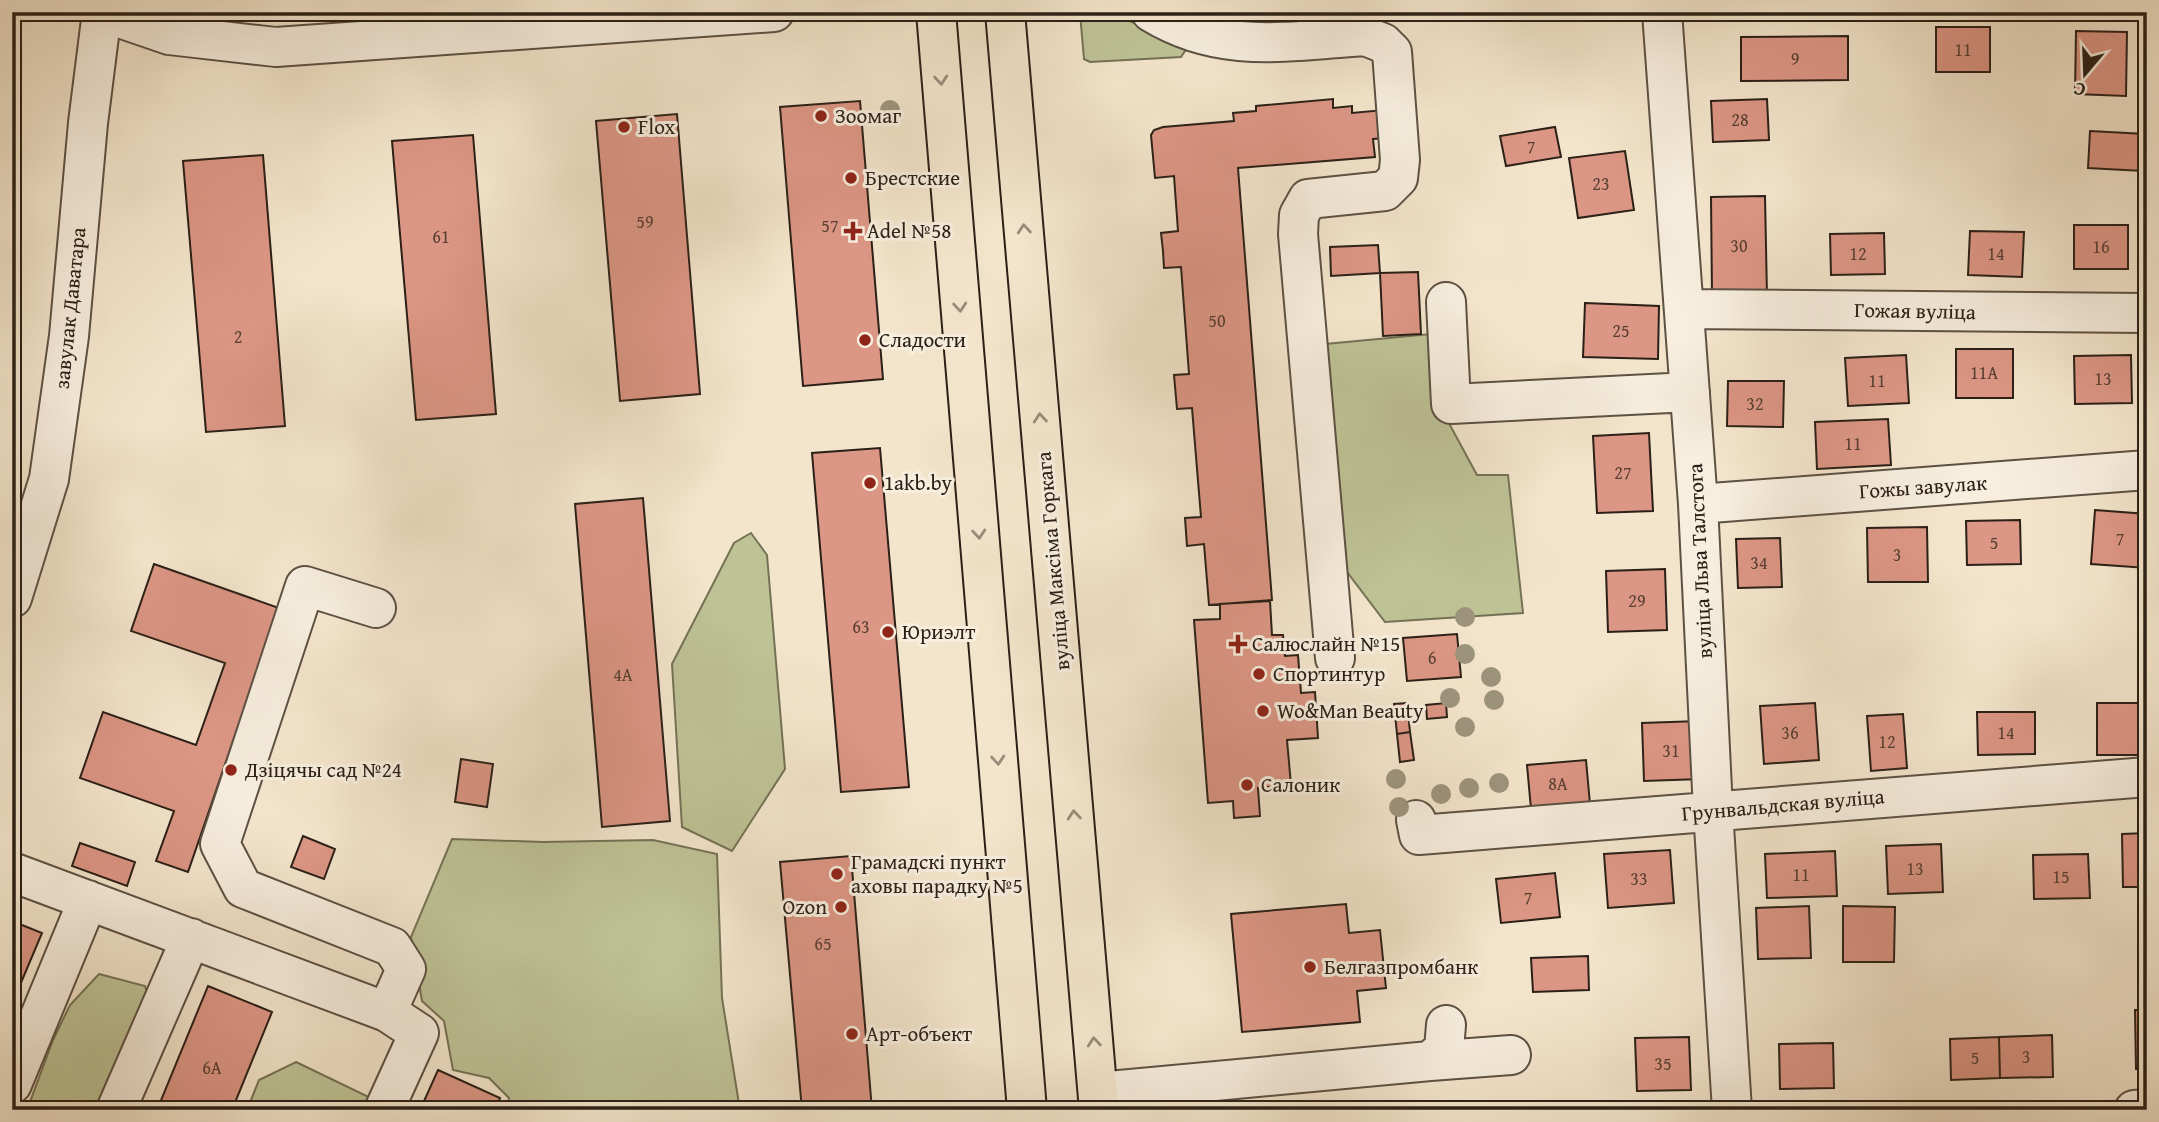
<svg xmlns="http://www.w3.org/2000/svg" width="2159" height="1122" font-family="'Gentium Book Plus',serif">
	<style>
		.green { fill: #bec396; stroke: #747256; stroke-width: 2 }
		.building { fill: #dc9685; stroke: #2b2017; stroke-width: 2 }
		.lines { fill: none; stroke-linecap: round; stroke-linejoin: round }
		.minor-casing { stroke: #5d5144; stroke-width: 42 }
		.major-casing { stroke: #2b2017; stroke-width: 42 }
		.minor { stroke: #f7eede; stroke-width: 38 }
		.major { stroke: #f3e5cc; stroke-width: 38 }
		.tree { fill: #9d947d }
		.oneway { stroke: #998c7b }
		.poi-dot { fill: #8f2418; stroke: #f7eede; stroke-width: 2.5 }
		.labels { text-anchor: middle; stroke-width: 6; stroke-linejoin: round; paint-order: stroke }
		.number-label { font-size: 18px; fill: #573e32 }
		.poi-label { font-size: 21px; fill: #2b2017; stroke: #f7eede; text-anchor: start }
		.street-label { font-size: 21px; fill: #2b2017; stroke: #f7eede }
	</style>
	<rect width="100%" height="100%" fill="#f3e5cc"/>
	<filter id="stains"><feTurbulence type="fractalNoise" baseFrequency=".00286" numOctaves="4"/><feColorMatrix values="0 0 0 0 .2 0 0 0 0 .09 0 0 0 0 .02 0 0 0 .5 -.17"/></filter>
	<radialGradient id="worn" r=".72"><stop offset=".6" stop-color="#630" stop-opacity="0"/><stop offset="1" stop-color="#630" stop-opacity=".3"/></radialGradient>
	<path class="green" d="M1082,12H1107L1182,42L1187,48L1181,57L1090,62L1084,59L1080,13Z
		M1431,334L1445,416L1477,475H1508L1523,613L1385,622L1335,556L1315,345Z
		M751,533L767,555L785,769L732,851L682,827L672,664L734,543Z
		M452,839L543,842L653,840L717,854L722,998L740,1110H507L509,1098L489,1078L453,1070L444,1021L422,1001L411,937Z
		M99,974L145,986L154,1011L111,1110H27L53,1040L70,1005Z
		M296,1062L375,1100L373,1110H247L259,1080Z"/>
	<path class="building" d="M1936,27H1990V72H1936Z
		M2076,31L2127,32L2126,96L2075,94Z
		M1848,36V80L1741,81V37Z
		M1333,99V108L1352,106V113L1384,110L1386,138L1373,139L1375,157L1238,168L1272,600L1209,605L1204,544L1187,546L1185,518L1201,517L1192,408L1177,409L1174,375L1189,374L1181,267L1164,268L1163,251L1161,233L1178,231L1174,176L1155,178L1151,135L1154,130L1163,127L1234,121L1233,113L1256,111V106Z
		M1767,99L1769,140L1713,142L1711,101Z
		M860,101L883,379L803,386L780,107Z
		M677,114L700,394L620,401L596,121Z
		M1555,127L1561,157L1506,166L1500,136Z
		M2090,131L2145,134L2143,171L2088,168Z
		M473,135L496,414L416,420L392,141Z
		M1625,151L1634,210L1578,218L1569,158Z
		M263,155L285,426L206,432L183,161Z
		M1765,196L1767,296H1712L1711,197Z
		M2074,225H2128V269H2074Z
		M1970,231L2024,232L2022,277L1968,275Z
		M1884,233L1885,274L1831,275L1830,234Z
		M1378,245L1380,273L1331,276L1330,247Z
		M1418,272L1421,334L1383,336L1380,273Z
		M1585,303L1659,306L1658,359L1583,357Z
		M1956,349H2013V398H1956Z
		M1906,355L1909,403L1848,406L1845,358Z
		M2131,355L2132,403L2075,404L2074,356Z
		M1728,381H1784L1783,427L1727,426Z
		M1888,419L1891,465L1817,469L1815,422Z
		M1649,433L1653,511L1597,513L1593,436Z
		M880,448L909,787L841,792L812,453Z
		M643,498L670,821L602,827L575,504Z
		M2095,510L2147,514V568L2091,564Z
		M2020,520L2021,564L1967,565L1966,521Z
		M1927,527L1928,582H1868L1867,528Z
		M1780,538L1782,587L1738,588L1736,539Z
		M154,564L279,608L188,872L156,861L174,811L80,778L103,712L196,745L225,663L131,631Z
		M1665,569L1667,630L1608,632L1606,571Z
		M1270,601L1272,635H1283L1285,656L1298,655L1301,693L1315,692L1318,738L1287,740L1291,785L1258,788L1260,816L1234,818L1233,801L1208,803L1194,620L1220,619V604Z
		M1457,634L1461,677L1407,681L1403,638Z
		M1407,703L1410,732L1397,734L1394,704Z
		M1446,703L1447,717L1427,719L1426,705Z
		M1815,703L1819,760L1764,764L1760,706Z
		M2097,703H2147V755H2097Z
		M1977,712H2035V754L1978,755Z
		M1903,714L1907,768L1871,771L1867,716Z
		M1699,721L1701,779L1644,781L1642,723Z
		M1410,732L1414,760L1400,762L1397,734Z
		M461,759L493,764L487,807L455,802Z
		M1586,760L1590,804L1531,809L1527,765Z
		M2147,833V887H2123L2122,834Z
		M303,836L335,849L324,879L291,867Z
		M80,843L135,862L127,886L72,866Z
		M1941,844L1943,892L1888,894L1886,846Z
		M1670,850L1674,903L1608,908L1604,854Z
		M1835,851L1837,896L1767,898L1765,854Z
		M2088,854L2090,898L2034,899L2033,855Z
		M851,856L872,1110H802L780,862Z
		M1555,873L1560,917L1501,923L1496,879Z
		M1346,904L1349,933L1380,930L1386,988L1357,991L1360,1022L1242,1032L1231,914Z
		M1809,906L1811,958L1758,959L1756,908Z
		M1843,906L1895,907L1894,962H1843Z
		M12,921L42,933L12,1004Z
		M1588,956L1589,990L1533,992L1531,958Z
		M208,986L272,1012L232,1110H157Z
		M2135,1010H2147V1069H2136Z
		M2052,1035L2053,1077L2000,1078L1999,1037Z
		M1689,1037L1691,1090L1637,1091L1635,1038Z
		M1999,1037L2000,1078L1951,1080L1950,1039Z
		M1833,1043L1834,1088L1780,1089L1779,1044Z
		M438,1070L500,1098L495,1110H420Z"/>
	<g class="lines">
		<defs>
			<path id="minor" d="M102,12L169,35L276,47L774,12
				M1151,12C1221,55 1287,41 1365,36L1383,43L1392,52L1400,160L1398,178L1385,191L1308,199L1299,215L1298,234L1335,658
				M1662,12L1698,504L1713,810L1732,1110
				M1446,302L1451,404L1690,392
				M1684,309L2147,313
				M1698,504L2147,470
				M12,598L49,479L69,336L88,123L102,12
				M376,608L305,586L220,844L243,888L392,947L406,969L387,1012
				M1416,820L1419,835L2147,777
				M12,872L387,1012L419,1033L384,1110
				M1430,1061L1511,1055
				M12,1084L88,900
				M1098,1092L1430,1061L1444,1049L1446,1025
				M116,1110L191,938
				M2134,1110L2147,1109"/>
			<path id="major" d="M936,12L1027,1110
				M1005,12L1099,1110"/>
		</defs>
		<use href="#minor" class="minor-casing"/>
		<use href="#major" class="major-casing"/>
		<use href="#minor" class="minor"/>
		<use href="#major" class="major"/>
	</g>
	<g class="tree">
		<circle cx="890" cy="110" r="10"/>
		<circle cx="1465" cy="617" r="10"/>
		<circle cx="1465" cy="654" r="10"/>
		<circle cx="1491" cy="677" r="10"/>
		<circle cx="1450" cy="698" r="10"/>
		<circle cx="1494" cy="700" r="10"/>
		<circle cx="1465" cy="727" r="10"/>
		<circle cx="1396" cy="779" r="10"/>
		<circle cx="1499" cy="783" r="10"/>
		<circle cx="1469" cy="788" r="10"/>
		<circle cx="1441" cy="794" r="10"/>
		<circle cx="1399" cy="807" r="10"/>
	</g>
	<defs><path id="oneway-chevron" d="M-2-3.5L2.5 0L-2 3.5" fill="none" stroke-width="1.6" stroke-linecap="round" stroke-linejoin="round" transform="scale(1.75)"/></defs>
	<g class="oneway">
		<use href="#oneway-chevron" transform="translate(941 80) rotate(85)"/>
		<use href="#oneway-chevron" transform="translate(1024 229) rotate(-95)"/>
		<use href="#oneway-chevron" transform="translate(960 307) rotate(85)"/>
		<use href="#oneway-chevron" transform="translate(1040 418) rotate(-95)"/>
		<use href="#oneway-chevron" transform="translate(979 534) rotate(85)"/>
		<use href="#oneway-chevron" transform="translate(998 760) rotate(85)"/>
		<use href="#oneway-chevron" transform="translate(1074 815) rotate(-95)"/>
		<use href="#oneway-chevron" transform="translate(1094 1042) rotate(-95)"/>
	</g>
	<g class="poi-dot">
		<circle cx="821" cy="116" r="7"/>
		<circle cx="624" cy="127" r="7"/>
		<circle cx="851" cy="178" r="7"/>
		<path d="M849.5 220.5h7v7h7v7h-7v7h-7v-7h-7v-7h7z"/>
		<circle cx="865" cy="340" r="7"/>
		<circle cx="870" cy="483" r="7"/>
		<circle cx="888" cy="632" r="7"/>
		<path d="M1234.5 633.5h7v7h7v7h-7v7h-7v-7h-7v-7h7z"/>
		<circle cx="1259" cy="674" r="7"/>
		<circle cx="1263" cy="711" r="7"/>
		<circle cx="231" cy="770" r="7"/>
		<circle cx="1247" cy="785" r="7"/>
		<circle cx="837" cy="874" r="7"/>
		<circle cx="841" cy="907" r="7"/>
		<circle cx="1310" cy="967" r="7"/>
		<circle cx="852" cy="1034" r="7"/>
	</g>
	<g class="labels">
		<g class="number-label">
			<text x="1963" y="56">11</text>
			<text x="1795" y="65">9</text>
			<text x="1740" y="126">28</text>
			<text x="1531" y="153">7</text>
			<text x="1601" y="190">23</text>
			<text x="645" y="228">59</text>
			<text x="830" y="232">57</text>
			<text x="441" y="243">61</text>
			<text x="1739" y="252">30</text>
			<text x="2101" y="253">16</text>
			<text x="1858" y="260">12</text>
			<text x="1996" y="260">14</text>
			<text x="1217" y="327">50</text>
			<text x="1621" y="337">25</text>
			<text x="238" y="343">2</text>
			<text x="1984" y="379">11А</text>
			<text x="2103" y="385">13</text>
			<text x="1877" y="387">11</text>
			<text x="1755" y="410">32</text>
			<text x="1853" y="450">11</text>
			<text x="1623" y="479">27</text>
			<text x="2120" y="545">7</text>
			<text x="1994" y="549">5</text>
			<text x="1897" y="561">3</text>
			<text x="1759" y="569">34</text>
			<text x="1637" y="607">29</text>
			<text x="861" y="633">63</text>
			<text x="1432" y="664">6</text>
			<text x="623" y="681">4А</text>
			<text x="1790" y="739">36</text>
			<text x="2006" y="739">14</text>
			<text x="1887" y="748">12</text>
			<text x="1671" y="757">31</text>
			<text x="1558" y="790">8А</text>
			<text x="1915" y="875">13</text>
			<text x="1801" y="881">11</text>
			<text x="2061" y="883">15</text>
			<text x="1639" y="885">33</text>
			<text x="1528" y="904">7</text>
			<text x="823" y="950">65</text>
			<text x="2026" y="1063">3</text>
			<text x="1975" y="1064">5</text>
			<text x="1663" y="1070">35</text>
			<text x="212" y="1074">6А</text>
		</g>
		<g class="poi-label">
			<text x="835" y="123">Зоомаг</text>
			<text x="638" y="134">Flox</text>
			<text x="865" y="185">Брестские</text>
			<text x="867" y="238">Adel №58</text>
			<text x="879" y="347">Сладости</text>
			<text x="884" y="490">1akb.by</text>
			<text x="902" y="639">Юриэлт</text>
			<text x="1252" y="651">Салюслайн №15</text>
			<text x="1273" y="681">Спортинтур</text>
			<text x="1277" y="718">Wo&amp;Man Beauty</text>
			<text x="245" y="777">Дзіцячы сад №24</text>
			<text x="1261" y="792">Салоник</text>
			<text x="851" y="869">Грамадскі пункт<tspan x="851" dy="24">аховы парадку №5</tspan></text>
			<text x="827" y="914" text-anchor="end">Ozon</text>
			<text x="1324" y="974">Белгазпромбанк</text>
			<text x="866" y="1041">Арт-объект</text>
		</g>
		<g class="street-label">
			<text transform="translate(70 308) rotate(-84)" y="7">завулак Даватара</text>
			<text transform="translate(1915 311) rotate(1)" y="7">Гожая вуліца</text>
			<text transform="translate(1923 487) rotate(-4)" y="7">Гожы завулак</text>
			<text transform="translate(1053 561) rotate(-95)" y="7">вуліца Максіма Горкага</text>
			<text transform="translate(1700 561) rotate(-93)" y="7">вуліца Льва Талстога</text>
			<text transform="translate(1783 805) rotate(-5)" y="7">Грунвальдская вуліца</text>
		</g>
	</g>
	<rect width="2159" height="1122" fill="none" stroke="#f3e5cc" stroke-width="42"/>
	<rect x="14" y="14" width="2131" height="1094" fill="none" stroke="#2b2017" stroke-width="3.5"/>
	<rect x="21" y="21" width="2117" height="1080" fill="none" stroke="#2b2017" stroke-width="2"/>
	<g transform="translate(2085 74) rotate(199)" stroke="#f7eede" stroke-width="5" paint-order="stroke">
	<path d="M0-5L12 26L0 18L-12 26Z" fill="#2b2017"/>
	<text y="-10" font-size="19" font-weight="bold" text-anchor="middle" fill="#2b2017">С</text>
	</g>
	<rect width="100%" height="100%" filter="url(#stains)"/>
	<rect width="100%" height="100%" fill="url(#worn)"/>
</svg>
